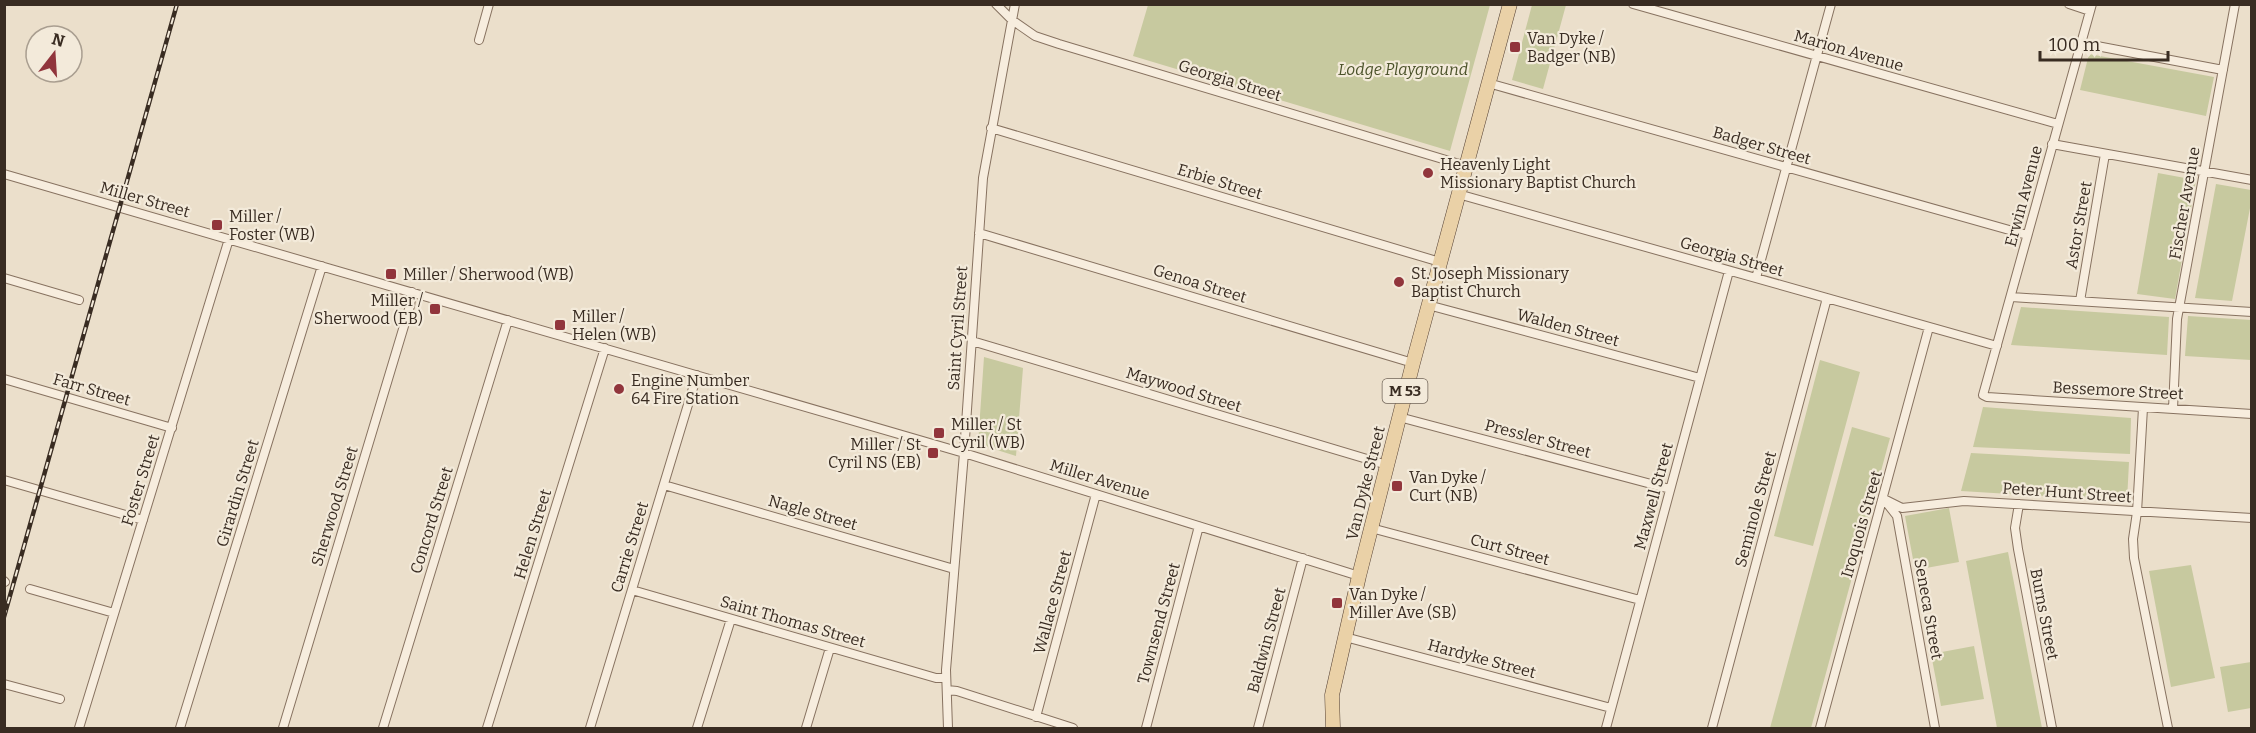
<svg xmlns="http://www.w3.org/2000/svg" width="2256" height="733" font-family="Bitter,serif">
	<style>
		.green { fill: #c7c99f }
		.lines { fill: none; stroke-linecap: round; stroke-linejoin: round }
		.street-casing { stroke: #877260; stroke-width: 10 }
		.primary-casing { stroke: #554134; stroke-width: 15 }
		.street { stroke: #f7edde; stroke-width: 8 }
		.primary { stroke: #ead1a7; stroke-width: 14 }
		.rail-casing { stroke: #392c22; stroke-width: 4.5 }
		.rail { stroke: #f3eada; stroke-width: 2; stroke-dasharray: 7; stroke-linecap: butt }
		.poi-dot { fill: #91353c; stroke: #f3eada; stroke-width: 2 }
		.labels { text-anchor: middle; stroke-width: 4.5; stroke-linejoin: round; paint-order: stroke }
		.shield { fill: #f3eada; stroke: #716559; stroke-width: 1.5 }
		.shield-label { font-size: 15px; font-weight: bold; fill: #392c22 }
		.poi-label { font-size: 16px; fill: #392c22; stroke: #f3eada; text-anchor: start }
		.street-label { font-size: 16px; fill: #392c22; stroke: #f3eada }
		.park-label { font-size: 16px; font-style: italic; fill: #4c532b; stroke: #f3eada }
	</style>
	<rect width="100%" height="100%" fill="#ebdfcb"/>
	<path class="green" d="M1148,5V4L1490,5L1450,151L1133,56Z
		M1532,5H1566L1543,89L1512,80Z
		M2089,54L2214,77L2206,116L2080,90Z
		M2158,173L2196,180L2175,299L2137,294Z
		M2216,184L2251,190V203L2232,301L2195,298Z
		M2021,307L2169,317L2167,355L2011,345Z
		M2188,316L2251,320V360L2185,356Z
		M984,357L1023,368L1016,456L978,444Z
		M1820,360L1860,372L1813,546L1774,536Z
		M1983,407L2131,418L2130,454L1973,447Z
		M1852,427L1890,438L1811,728H1770Z
		M1971,453L2129,462L2127,501L1961,491Z
		M1949,508L1959,562L1915,570L1905,516Z
		M2008,552L2042,728H1997L1966,561Z
		M2191,565L2215,678L2171,687L2149,571Z
		M1974,646L1984,699L1941,706L1931,654Z
		M2251,662V708L2228,712L2220,667Z"/>
	<g class="lines">
		<defs>
			<path id="street" d="M996,4L1012,20L1035,36L1059,44L1466,166
				M1633,4L2058,124
				M2069,4L2090,11
				M2092,4L1983,395L1987,397L2252,414
				M479,40L489,4
				M2081,43L2223,70
				M1488,83L2027,235
				M991,128L1440,262
				M2052,144L2252,180
				M4,174L964,453L1359,576
				M1458,194L1997,346
				M979,233L1413,363
				M4,278L79,300
				M1756,278L1831,4
				M2011,297L2252,312
				M2080,301L2105,154
				M1428,305L1700,378
				M972,341L1387,465
				M4,379L172,428
				M2143,408L2137,512L2133,539L2134,558L2168,728
				M2173,409L2177,319L2235,4
				M1399,417L1670,489
				M4,480L143,520
				M664,485L954,569
				M1884,499L1902,508L1964,501L2252,518
				M1886,502L1897,516L1935,728
				M2019,504L2015,528L2018,549L2052,728
				M1371,528L1640,600
				M4,581L5,582
				M30,589L114,613
				M632,590L936,678H946
				M1345,637L1611,708
				M4,684L60,699
				M947,690L957,691L1073,728
				M1036,717L1096,494
				M79,728L229,239
				M180,728L322,266
				M283,728L410,306L412,292
				M383,728L508,320
				M487,728L605,348
				M590,728L697,375
				M697,728L731,619
				M806,728L830,648
				M948,728L946,670L964,453L983,178L1015,4
				M1146,728L1199,526
				M1258,728L1303,558
				M1606,728L1729,271
				M1712,728L1827,298
				M1820,728L1929,327"/>
			<path id="primary" d="M1333,728L1332,695L1359,576L1413,363L1510,4"/>
		</defs>
		<use href="#street" class="street-casing"/>
		<use href="#primary" class="primary-casing"/>
		<use href="#street" class="street"/>
		<use href="#primary" class="primary"/>
		<defs>
			<path id="rail" d="M4,617L177,4"/>
		</defs>
		<use href="#rail" class="rail-casing"/>
		<use href="#rail" class="rail"/>
	</g>
	<g class="poi-dot">
		<rect x="1509" y="41" width="12" height="12" rx="3"/>
		<circle cx="1428" cy="173" r="6"/>
		<rect x="211" y="219" width="12" height="12" rx="3"/>
		<rect x="385" y="268" width="12" height="12" rx="3"/>
		<circle cx="1399" cy="282" r="6"/>
		<rect x="429" y="303" width="12" height="12" rx="3"/>
		<rect x="554" y="319" width="12" height="12" rx="3"/>
		<circle cx="619" cy="389" r="6"/>
		<rect x="933" y="427" width="12" height="12" rx="3"/>
		<rect x="927" y="447" width="12" height="12" rx="3"/>
		<rect x="1391" y="480" width="12" height="12" rx="3"/>
		<rect x="1331" y="597" width="12" height="12" rx="3"/>
	</g>
	<g class="labels">
		<rect class="shield" x="1382.5" y="379" width="45" height="24" rx="4.5"/>
		<g class="shield-label">
			<text x="1405" y="396">M 53</text>
		</g>
		<g class="poi-label">
			<text x="1527" y="44">Van Dyke /<tspan x="1527" dy="18">Badger (NB)</tspan></text>
			<text x="1440" y="170">Heavenly Light<tspan x="1440" dy="18">Missionary Baptist Church</tspan></text>
			<text x="229" y="222">Miller /<tspan x="229" dy="18">Foster (WB)</tspan></text>
			<text x="1411" y="279">St. Joseph Missionary<tspan x="1411" dy="18">Baptist Church</tspan></text>
			<text x="403" y="280">Miller / Sherwood (WB)</text>
			<text x="423" y="306" text-anchor="end">Miller /<tspan x="423" dy="18">Sherwood (EB)</tspan></text>
			<text x="572" y="322">Miller /<tspan x="572" dy="18">Helen (WB)</tspan></text>
			<text x="631" y="386">Engine Number<tspan x="631" dy="18">64 Fire Station</tspan></text>
			<text x="951" y="430">Miller / St<tspan x="951" dy="18">Cyril (WB)</tspan></text>
			<text x="921" y="450" text-anchor="end">Miller / St<tspan x="921" dy="18">Cyril NS (EB)</tspan></text>
			<text x="1409" y="483">Van Dyke /<tspan x="1409" dy="18">Curt (NB)</tspan></text>
			<text x="1349" y="600">Van Dyke /<tspan x="1349" dy="18">Miller Ave (SB)</tspan></text>
		</g>
		<g class="street-label">
			<text transform="translate(1849 50) rotate(16)" y="6">Marion Avenue</text>
			<text transform="translate(1230 80) rotate(17)" y="6">Georgia Street</text>
			<text transform="translate(1762 145) rotate(16)" y="6">Badger Street</text>
			<text transform="translate(1220 181) rotate(17)" y="6">Erbie Street</text>
			<text transform="translate(2023 196) rotate(-75)" y="6">Erwin Avenue</text>
			<text transform="translate(145 199) rotate(16)" y="6">Miller Street</text>
			<text transform="translate(2184 203) rotate(-80)" y="6">Fischer Avenue</text>
			<text transform="translate(2078 225) rotate(-80)" y="6">Astor Street</text>
			<text transform="translate(1732 256) rotate(16)" y="6">Georgia Street</text>
			<text transform="translate(1200 283) rotate(17)" y="6">Genoa Street</text>
			<text transform="translate(1568 327) rotate(15)" y="6">Walden Street</text>
			<text transform="translate(957 328) rotate(-86)" y="6">Saint Cyril Street</text>
			<text transform="translate(92 389) rotate(16)" y="6">Farr Street</text>
			<text transform="translate(1184 389) rotate(17)" y="6">Maywood Street</text>
			<text transform="translate(2118 390) rotate(3)" y="6">Bessemore Street</text>
			<text transform="translate(1538 438) rotate(15)" y="6">Pressler Street</text>
			<text transform="translate(1100 479) rotate(17)" y="6">Miller Avenue</text>
			<text transform="translate(140 480) rotate(-73)" y="6">Foster Street</text>
			<text transform="translate(1365 483) rotate(-76)" y="6">Van Dyke Street</text>
			<text transform="translate(2067 492) rotate(4)" y="6">Peter Hunt Street</text>
			<text transform="translate(237 493) rotate(-73)" y="6">Girardin Street</text>
			<text transform="translate(1653 496) rotate(-75)" y="6">Maxwell Street</text>
			<text transform="translate(334 506) rotate(-73)" y="6">Sherwood Street</text>
			<text transform="translate(1755 509) rotate(-75)" y="6">Seminole Street</text>
			<text transform="translate(813 512) rotate(16)" y="6">Nagle Street</text>
			<text transform="translate(431 520) rotate(-73)" y="6">Concord Street</text>
			<text transform="translate(1861 524) rotate(-74)" y="6">Iroquois Street</text>
			<text transform="translate(532 534) rotate(-73)" y="6">Helen Street</text>
			<text transform="translate(629 547) rotate(-73)" y="6">Carrie Street</text>
			<text transform="translate(1510 549) rotate(15)" y="6">Curt Street</text>
			<text transform="translate(1052 602) rotate(-75)" y="6">Wallace Street</text>
			<text transform="translate(1929 609) rotate(80)" y="6">Seneca Street</text>
			<text transform="translate(2045 614) rotate(79)" y="6">Burns Street</text>
			<text transform="translate(793 621) rotate(16)" y="6">Saint Thomas Street</text>
			<text transform="translate(1158 623) rotate(-75)" y="6">Townsend Street</text>
			<text transform="translate(1266 640) rotate(-75)" y="6">Baldwin Street</text>
			<text transform="translate(1482 658) rotate(15)" y="6">Hardyke Street</text>
		</g>
		<g class="park-label">
			<text x="1403" y="75">Lodge Playground</text>
		</g>
	</g>
	<rect width="2256" height="733" fill="none" stroke="#392c22" stroke-width="12"/>
	<g transform="translate(54 54) rotate(17)"><circle r="28" fill="#f3eada" stroke="#a99e90" stroke-width="1.5"/>
	<path d="M0-4.5L10 22L0 15L-10 22Z" fill="#91353c"/>
	<text y="-9" font-size="16" font-weight="bold" text-anchor="middle" fill="#392c22">N</text>
	</g>
	<path d="M2040 51v9h128v-9" fill="none" stroke="#392c22" stroke-width="3"/>
	<text x="2049" y="51" font-size="18" fill="#392c22" stroke="#f3eada" stroke-width="4.5" paint-order="stroke">100 m</text>
</svg>
